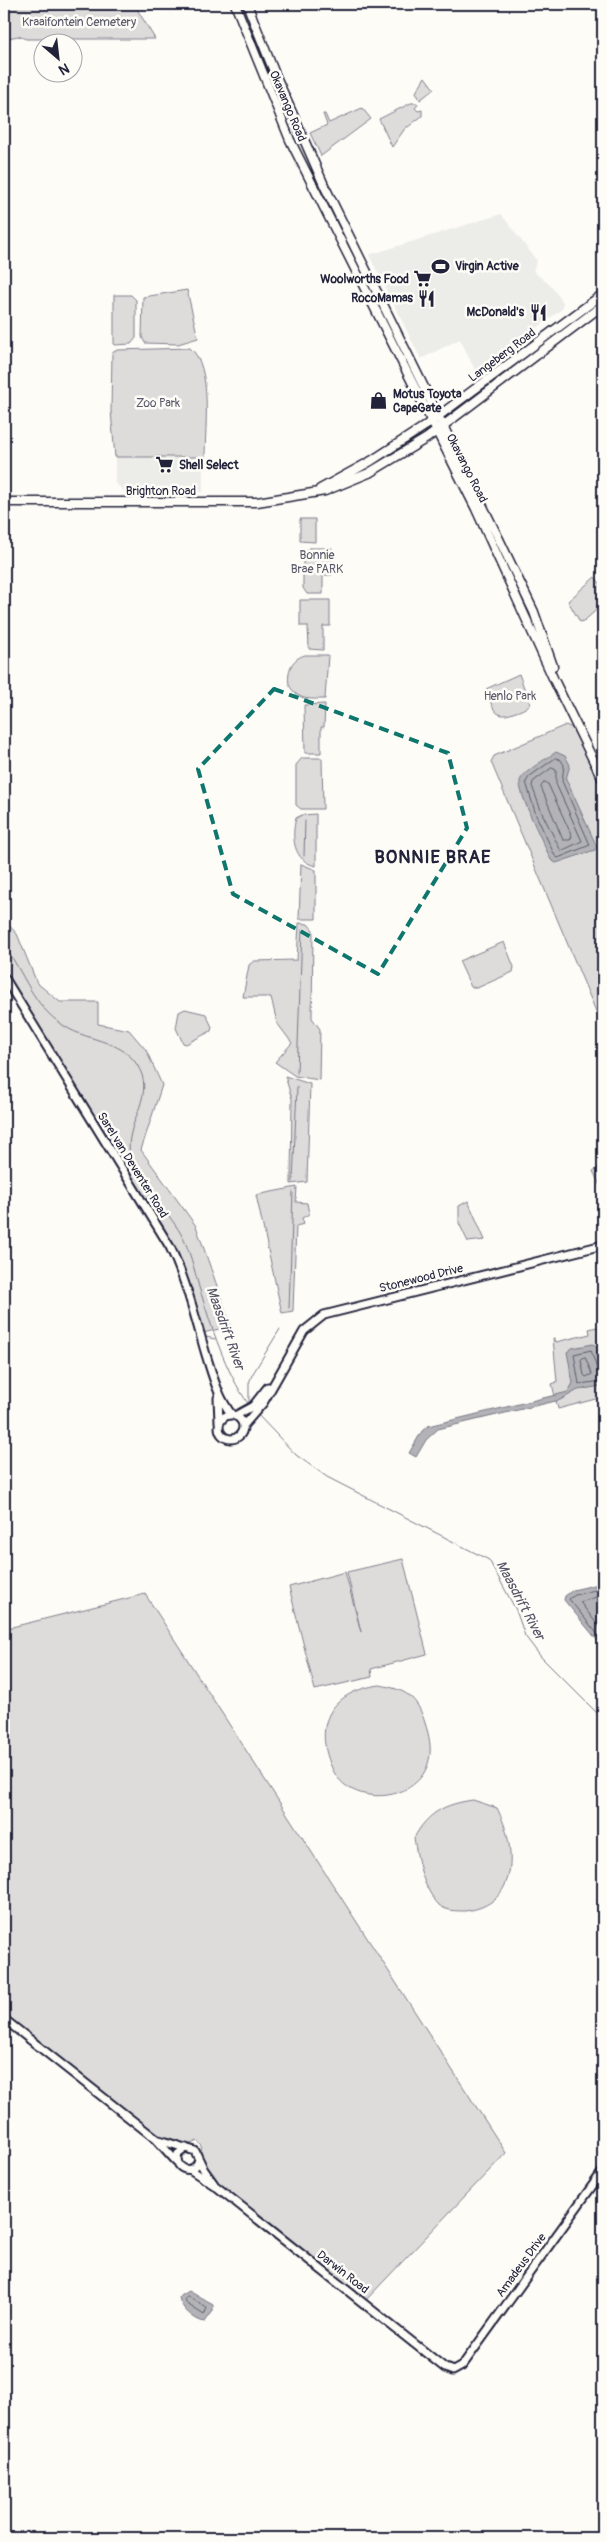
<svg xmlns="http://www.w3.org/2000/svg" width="607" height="2542" font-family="Pangolin,sans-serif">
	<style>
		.built { fill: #ecece9 }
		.green { fill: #dddcdb; stroke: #807f8b }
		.water { fill: #b2b2b7; stroke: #787885 }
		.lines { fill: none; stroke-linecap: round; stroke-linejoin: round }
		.shore { stroke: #5c5c6d; stroke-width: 1 }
		.stream { stroke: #787885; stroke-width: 1 }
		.tertiary-casing { stroke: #22223b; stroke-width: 11 }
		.secondary-casing { stroke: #22223b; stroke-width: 11 }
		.tertiary { stroke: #fdfcf7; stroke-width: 7 }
		.secondary { stroke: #fdfcf7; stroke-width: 8 }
		.marked { fill: none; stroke: #0f766e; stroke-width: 4; stroke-dasharray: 10 6; stroke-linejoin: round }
		.labels { text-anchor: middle; stroke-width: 5; stroke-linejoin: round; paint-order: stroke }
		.park-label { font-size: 12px; fill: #5a5a6b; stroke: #fdfcf7 }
		.street-label { font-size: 12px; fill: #22223b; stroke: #fdfcf7 }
		.poi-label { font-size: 12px; font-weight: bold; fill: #22223b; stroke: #fdfcf7; text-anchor: start }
		.water-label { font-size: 14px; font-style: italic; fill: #545466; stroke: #fdfcf7 }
		.district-label { font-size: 18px; font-weight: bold; letter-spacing: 1px; fill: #22223b; stroke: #fdfcf7 }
	</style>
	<rect width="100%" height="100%" fill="#fdfcf7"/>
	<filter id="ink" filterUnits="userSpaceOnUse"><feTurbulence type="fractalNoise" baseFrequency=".02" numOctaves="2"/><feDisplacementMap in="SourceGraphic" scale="10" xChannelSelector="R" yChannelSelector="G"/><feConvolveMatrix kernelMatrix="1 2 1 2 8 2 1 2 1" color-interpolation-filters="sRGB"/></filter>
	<g filter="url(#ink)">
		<path class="built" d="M501,214L537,261L533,271L550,285L563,302V308L477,374L460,339L421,359L369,255Z
			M115,457H203V492L124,491L115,483Z"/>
		<path class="green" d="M4,4H134L155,39H26L18,36L4,39Z
			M425,77L434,89L420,100L416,92Z
			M411,103H417L418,105L415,108L418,111L422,110V116L408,127H406L392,147L379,119Z
			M362,108L371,119L321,156L310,133L327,125L323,114H325L329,123Z
			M187,290L198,338L178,344L145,343L142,337L143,297Z
			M114,295H131L136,300V338L131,344L114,345Z
			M190,348C213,366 205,429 205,457H115L111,411L112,353L117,350Z
			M300,519H315V542L300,541Z
			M309,548H332V575H323V594H307L303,588V554Z
			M595,577L603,587V604L584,621L580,622L568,601Z
			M300,600H330V626H323V650L309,649L308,626H300Z
			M305,655H328L325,699C309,699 298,701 289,685C287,671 291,659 305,655Z
			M519,674L530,704C526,709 519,711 513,713C493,721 492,704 486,689Z
			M325,704L324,727H321V753H305L304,705Z
			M566,725L574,729L603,783V1028L491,762L494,756Z
			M302,758H322L323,809H301L296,805V765Z
			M316,814V866C293,861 291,837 296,818L302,815Z
			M301,864L316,870V919H299Z
			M4,920L17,934L37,983L60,1002H98V1024L129,1030L146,1050L162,1085L141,1150L196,1226L231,1326L203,1333L181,1264L150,1208L4,971Z
			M299,923L308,924L313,930L312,1018L320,1029L319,1080L295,1076L275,1062L292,1043L277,1023L271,997H243L249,965L254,961L297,960Z
			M504,942L514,967L513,972L477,988L471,987L459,961Z
			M185,1009L206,1014L212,1027L211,1031L186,1044L183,1043L176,1028L179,1012Z
			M285,1076L310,1084L307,1182L291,1184L292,1099Z
			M603,1165V1192L593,1171Z
			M297,1187L296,1202L307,1203L309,1214L302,1218L304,1224L296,1226L293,1311L282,1313L256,1195Z
			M468,1201L485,1240L468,1242L459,1223V1206Z
			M597,1327L600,1329L603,1339V1397L558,1409L552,1384L557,1382L553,1338H555L556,1342L590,1334L589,1329Z
			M403,1559L427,1654L371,1669L372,1677L315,1690L289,1587L345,1572L361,1632L347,1572Z
			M145,1594L506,2153L365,2301L218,2185C210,2173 198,2161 202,2146L197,2141C185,2149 170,2141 157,2137L4,2015V1629Z
			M380,1685C406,1690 417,1696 425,1723C429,1735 432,1748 429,1760C420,1803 349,1809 332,1768C312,1723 332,1691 380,1685Z
			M473,1800L497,1808C517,1847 520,1905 465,1911C457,1911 445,1911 439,1905C422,1887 418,1861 414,1838C428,1812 445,1804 473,1800Z"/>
		<path class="water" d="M556,752L565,756L570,765L566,779L597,847L595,850L556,863L551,860C545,846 518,794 520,781C522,772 548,758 556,752Z
			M593,1344L596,1346C598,1357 607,1376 601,1386L578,1390L560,1400L438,1429L426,1440L416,1457L409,1453L422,1431L428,1426L568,1392L573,1383L567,1352L572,1348Z
			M603,1583V1647L564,1600L565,1596L573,1590Z
			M189,2291L213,2305V2311L205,2322C195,2321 180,2308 179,2297Z"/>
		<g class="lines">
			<path class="shore" d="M556,758L561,760L564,765L562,781L590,845L558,858L555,856L536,815L526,782L529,777Z
				M552,768L556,770V784L582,841L561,851L542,813L532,786L533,782Z
				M545,782L548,784L572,836L570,840H563L541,787Z
				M585,1357L592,1374L586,1377L584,1375L581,1360Z
				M603,1372L597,1369L591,1350L574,1354L579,1384L603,1381
				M603,1588L575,1595L569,1599L603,1641
				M603,1595L580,1602L603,1632
				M189,2297L207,2308L204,2315L187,2304L185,2299Z"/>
			<path class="stream" d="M304,856L305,821
				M4,946C26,975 31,1004 64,1026C91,1043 125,1039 140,1070C154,1098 124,1125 130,1154C135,1178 168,1211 181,1234C190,1250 194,1269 199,1287C212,1328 224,1369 249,1405
				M297,1073L302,930
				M293,1182L297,1087
				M149,1200L159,1204
				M289,1308L293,1192
				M206,1337L215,1339
				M249,1403V1383L252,1375L280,1329
				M256,1413L296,1455L327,1477L489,1560L516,1610L525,1636L541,1657L603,1719"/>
			<defs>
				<path id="tertiary" d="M4,977L170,1247C187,1282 196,1321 207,1358C213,1377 219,1399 232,1415
					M218,1398L219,1422
					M219 1427a12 12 0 1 1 24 0a12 12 0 1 1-24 0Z
					M235,1416L253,1406L268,1387
					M243,1426L263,1403L304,1331L324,1315L603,1245
					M4,2019L156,2139L176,2161
					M159,2140L195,2151L204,2170L214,2184
					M186,2148L178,2154C173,2170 194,2176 199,2160
					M191,2170L217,2187L445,2368L453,2371L462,2366L603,2171"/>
				<path id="secondary" d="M235,4L290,140L476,509L554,680L603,780
					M247,4L275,74L324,185L499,539L534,612L553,666
					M320,489L371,461L425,426L603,294
					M4,502H257L325,491L369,473L427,438L603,305"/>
			</defs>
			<use href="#tertiary" class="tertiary-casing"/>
			<use href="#secondary" class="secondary-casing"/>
			<use href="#tertiary" class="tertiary"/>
			<use href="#secondary" class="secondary"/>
		</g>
	</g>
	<path class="marked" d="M274,689L448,753L467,828L378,974L233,894L198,769Z"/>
	<defs>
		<symbol id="stadium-bare" viewBox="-9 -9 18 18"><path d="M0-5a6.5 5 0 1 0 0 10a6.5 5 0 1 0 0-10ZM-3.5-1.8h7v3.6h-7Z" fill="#22223b" stroke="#fdfcf7" stroke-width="2.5" paint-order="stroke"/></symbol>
		<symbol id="supermarket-bare" viewBox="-9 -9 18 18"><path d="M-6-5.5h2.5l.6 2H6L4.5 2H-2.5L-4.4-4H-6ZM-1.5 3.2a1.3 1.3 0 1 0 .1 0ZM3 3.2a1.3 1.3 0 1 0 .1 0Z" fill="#22223b" stroke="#fdfcf7" stroke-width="2.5" paint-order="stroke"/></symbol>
		<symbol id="restaurant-bare" viewBox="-9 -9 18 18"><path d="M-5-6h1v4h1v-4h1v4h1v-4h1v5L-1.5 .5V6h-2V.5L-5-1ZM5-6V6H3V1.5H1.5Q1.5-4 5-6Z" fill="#22223b" stroke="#fdfcf7" stroke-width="2.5" paint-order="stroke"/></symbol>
		<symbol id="shop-bare" viewBox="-9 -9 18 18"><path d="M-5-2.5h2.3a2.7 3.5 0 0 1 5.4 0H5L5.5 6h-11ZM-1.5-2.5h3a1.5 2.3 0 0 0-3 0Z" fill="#22223b" stroke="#fdfcf7" stroke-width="2.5" paint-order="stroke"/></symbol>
	</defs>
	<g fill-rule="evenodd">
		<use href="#stadium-bare" x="428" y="254" width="25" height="25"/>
		<use href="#supermarket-bare" x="410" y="266" width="25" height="25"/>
		<use href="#restaurant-bare" x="414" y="286" width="25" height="25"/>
		<use href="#restaurant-bare" x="526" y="300" width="25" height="25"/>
		<use href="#shop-bare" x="366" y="388" width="25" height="25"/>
		<use href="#supermarket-bare" x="152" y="452" width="25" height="25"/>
	</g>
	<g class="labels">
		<g class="park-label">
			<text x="79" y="26">Kraaifontein Cemetery</text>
			<text x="158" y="407">Zoo Park</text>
			<text x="317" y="559">Bonnie<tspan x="317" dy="14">Brae PARK</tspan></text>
			<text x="510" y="700">Henlo Park</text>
		</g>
		<g class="street-label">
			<text transform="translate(288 106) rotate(67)" y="4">Okavango Road</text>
			<text transform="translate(502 355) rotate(-37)" y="4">Langeberg Road</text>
			<text transform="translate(467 468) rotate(63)" y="4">Okavango Road</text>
			<text x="161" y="495">Brighton Road</text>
			<text transform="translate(133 1165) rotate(58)" y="4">Sarel van Deventer Road</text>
			<text transform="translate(421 1278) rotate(-14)" y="4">Stonewood Drive</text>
			<text transform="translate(521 2265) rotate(-54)" y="4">Amadeus Drive</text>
			<text transform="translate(343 2272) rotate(38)" y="4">Darwin Road</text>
		</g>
		<g class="poi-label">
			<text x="455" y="270">Virgin Active</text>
			<text x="409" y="283" text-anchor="end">Woolworths Food</text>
			<text x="413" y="302" text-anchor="end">RocoMamas</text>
			<text x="524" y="316" text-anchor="end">McDonald's</text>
			<text x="393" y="398">Motus Toyota<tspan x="393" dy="14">CapeGate</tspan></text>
			<text x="179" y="469">Shell Select</text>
		</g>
		<g class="water-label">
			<text transform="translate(226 1328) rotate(70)" y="5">Maasdrift River</text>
			<text transform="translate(521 1600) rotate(62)" y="5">Maasdrift River</text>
		</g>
		<g class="district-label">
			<text x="433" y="863">BONNIE BRAE</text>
		</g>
	</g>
	<rect width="607" height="2542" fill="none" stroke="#fdfcf7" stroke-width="20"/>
	<rect x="10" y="10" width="587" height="2522" fill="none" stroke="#22223b" stroke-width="2" filter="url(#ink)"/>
	<g transform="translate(58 58) rotate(152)"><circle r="24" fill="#fdfcf7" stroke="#a5a5ac"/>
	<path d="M0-4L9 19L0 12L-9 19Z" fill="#22223b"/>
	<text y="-8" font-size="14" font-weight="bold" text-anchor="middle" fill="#22223b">N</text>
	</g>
</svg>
